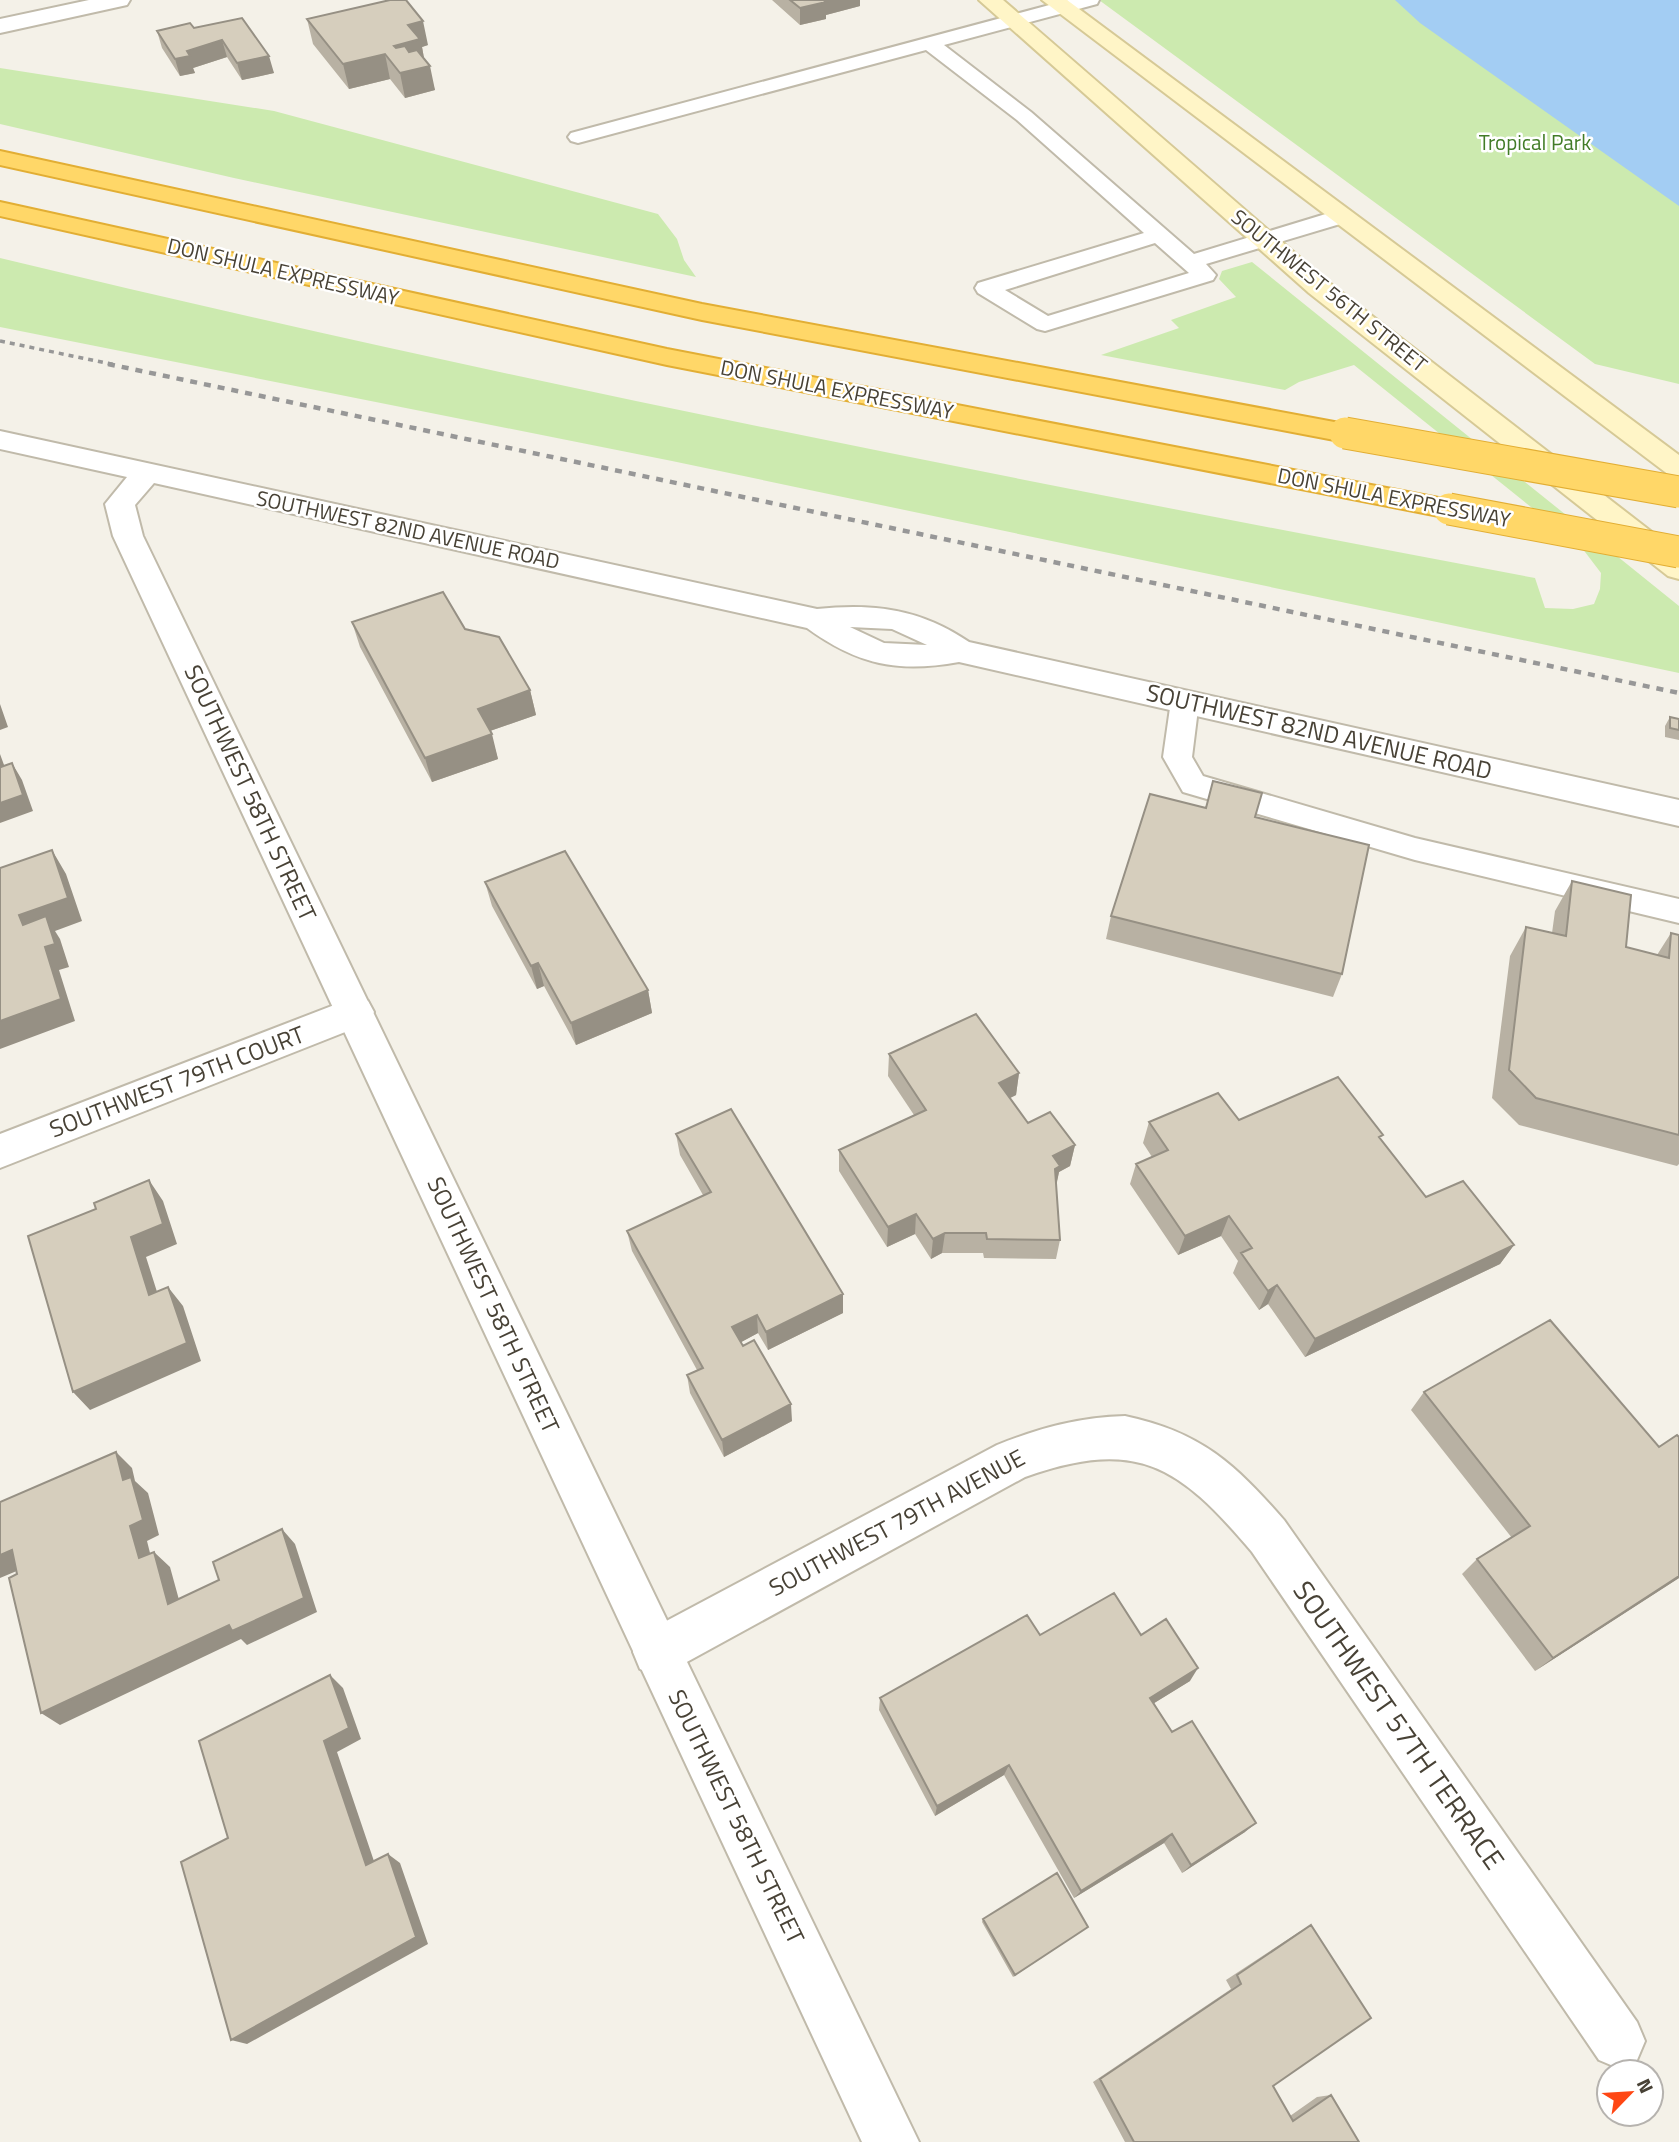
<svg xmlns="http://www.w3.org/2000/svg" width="1679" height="2142" font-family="'Titillium Web',sans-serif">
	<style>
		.green { fill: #cceaaf }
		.water { fill: #a3cdf3 }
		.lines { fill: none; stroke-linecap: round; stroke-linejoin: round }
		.service-casing { stroke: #c0baaa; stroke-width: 4 }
		.minor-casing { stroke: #c0baaa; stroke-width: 4 }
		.tertiary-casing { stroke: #c0baaa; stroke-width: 4 }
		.secondary-casing { stroke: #d6c996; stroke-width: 4 }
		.motorway-casing { stroke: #e2ae34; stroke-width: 4 }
		.service { fill: #fff; fill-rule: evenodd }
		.minor { fill: #fff; fill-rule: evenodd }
		.tertiary { fill: #fff; fill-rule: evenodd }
		.secondary { fill: #fff5c7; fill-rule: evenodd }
		.motorway { fill: #ffd768; fill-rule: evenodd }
		.rail-far1 { stroke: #979797; stroke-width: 3.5; stroke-dasharray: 5 5; stroke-linecap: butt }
		.rail { stroke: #979797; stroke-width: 4.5; stroke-dasharray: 7 7; stroke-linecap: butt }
		.motorway-bridge-casing { stroke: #e2ae34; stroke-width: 33; stroke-linecap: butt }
		.motorway-bridge { stroke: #ffd768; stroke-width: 31 }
		.wall { fill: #b8b1a3 }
		.shaded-wall { fill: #969084 }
		.building { fill: #d6cebd; stroke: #969084; stroke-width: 2 }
		.labels { text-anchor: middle; stroke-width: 5; stroke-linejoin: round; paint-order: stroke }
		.far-park-label { font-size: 21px; fill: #427c27; stroke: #fff }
		.far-street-label { font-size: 21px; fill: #484236; stroke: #fff }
		.street-label { font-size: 24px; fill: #484236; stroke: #fff }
		.near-street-label { font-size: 28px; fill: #484236; stroke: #fff }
	</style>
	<rect width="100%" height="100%" fill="#f4f1e8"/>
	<path class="green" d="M1099,0H1679V384L1595,364Z
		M0,68L274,111L658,214L677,239L684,260L696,277L234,178L0,124Z
		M0,258C508,381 1021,481 1535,578L1545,608L1573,609L1594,604L1600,589L1601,573L1582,548L1354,365L1299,382L1285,390L1101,355L1179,328L1171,320L1236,297L1219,279L1222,271L1252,262L1679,606V673L672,461L0,327Z"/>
	<path class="water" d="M1395,0H1679V206L1420,23Z"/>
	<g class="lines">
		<defs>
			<path id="service" d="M1068,0H1099L1097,4L944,45L1031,112L1194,254L1342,209L1350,211L1353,216L1350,221L1206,264L1216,275L1213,280L1045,331L1037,329L978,293L975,288L978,283L1144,233L1017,120L926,50L578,143L571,141L568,137L571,133ZM1155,243L1189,273L1048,316L1005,290Z
				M1185,691L1195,694L1199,701L1192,757L1203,776L1415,838L1679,899V923L1415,860L1183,792L1163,757L1171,701L1175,694Z"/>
			<path id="minor" d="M89,0H130L127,5L0,33V19Z
				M355,997L368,1001L374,1012L368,1023L0,1168V1134Z
				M1125,1416C1201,1432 1235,1464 1284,1520L1637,2022L1645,2041L1637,2060L1618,2068L1599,2060L1252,1552C1179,1466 1138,1437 1025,1477L674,1669L657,1676L640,1669L633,1652L640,1635L997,1445C1040,1428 1079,1417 1125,1416Z"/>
			<path id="tertiary" d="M0,431L817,609C874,603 921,609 969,642L1679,800V826L959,662C898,673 858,665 807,628L154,483L135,505L143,536L919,2142H862L113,536L105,504L127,477L0,449ZM850,627L892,629L927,645L884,643Z"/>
			<path id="secondary" d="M979,0H1003L1327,281L1679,553V579L1668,576L1309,293Z
				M1042,0H1067L1679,455V478L1669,475Z"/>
			<path id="motorway" d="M0,151L702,304L1345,424L1355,427L1359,433L1355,439L1345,442L702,320L0,165Z
				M0,202L667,349L1449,500L1459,502L1464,509L1459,516L1449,518L667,365L0,216Z"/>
		</defs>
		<use href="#service" class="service-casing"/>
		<use href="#minor" class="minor-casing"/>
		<use href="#tertiary" class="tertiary-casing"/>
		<use href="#secondary" class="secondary-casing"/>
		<use href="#motorway" class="motorway-casing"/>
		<use href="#service" class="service"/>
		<use href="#minor" class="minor"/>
		<use href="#tertiary" class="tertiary"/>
		<use href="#secondary" class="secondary"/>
		<use href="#motorway" class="motorway"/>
		<path class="rail-far1" d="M0,341L116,365"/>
		<path class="rail" d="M108,364L1679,693"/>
		<defs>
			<path id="motorway-bridge" d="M1345,433L1679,492
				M1449,509L1679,552"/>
		</defs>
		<use href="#motorway-bridge" class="motorway-bridge-casing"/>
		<use href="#motorway-bridge" class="motorway-bridge"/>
	</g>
	<path class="wall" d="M772,0H860V6L826,15V19L800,25Z
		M242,18L274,73L242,80L227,57L193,68L195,73L180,76L162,48L157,31L194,28Z
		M307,19L428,45L422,47L424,58L435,90L405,98L390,79L349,89L313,44Z
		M352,622L465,629L530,690L536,715L490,731L498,759L432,782L360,647Z
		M1670,717L1679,719V740L1665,737V726Z
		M1206,808L1255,817L1342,974L1333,997L1106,939L1111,916Z
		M1572,881L1626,947L1657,955L1671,933L1679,935V1164L1677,1166L1519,1125L1492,1098L1510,956L1526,927L1552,933L1555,911Z
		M485,882L648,990L652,1013L576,1045L544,986L537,989L492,906Z
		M889,1054L1019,1073L1016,1095L1010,1098L1028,1123L1075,1145L1070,1166L1059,1172L1056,1185L1060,1240L1056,1259L984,1258L983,1253H942L931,1259L915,1234L887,1247L839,1171V1150L914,1115L888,1076Z
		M1239,1120L1381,1140L1426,1197L1514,1245L1500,1264L1305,1357L1268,1304L1259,1310L1233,1273L1238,1261L1221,1236L1178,1255L1130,1184L1136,1164L1152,1157L1143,1143L1149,1122Z
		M676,1134L843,1294V1313L768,1350L758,1333L741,1342L792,1421L724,1457L690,1393L687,1375L697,1370L632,1251L627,1231L703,1195L680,1155Z
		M1424,1392L1659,1447L1679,1437V1578L1535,1671L1462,1574L1477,1559L1512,1538L1411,1410Z
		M1040,1635H1141L1190,1681L1154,1703L1172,1732L1245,1832L1182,1873L1164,1843L1074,1898L1004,1775L935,1816L879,1710L880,1698Z
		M983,1919L1088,1927L1013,1977L982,1922Z
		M1311,1925L1273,2086L1290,2116L1317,2097L1331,2095L1359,2142H1125L1093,2082L1231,1989L1226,1980L1299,1932Z"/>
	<path class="shaded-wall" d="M822,0H860V6L826,15V19L800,25V8Z
		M423,21L428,45L422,47L425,64L399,70L394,46L408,25Z
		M222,40L227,57L193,68L195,73L180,76L175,59L187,51Z
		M385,54L390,79L349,89L343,64Z
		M269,56L274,73L242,80L237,63Z
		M430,66L435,90L405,98L400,73Z
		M530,690L536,715L484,733L478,709Z
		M0,704L8,727L0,730Z
		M492,734L498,759L432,782L425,758Z
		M0,754L11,784L0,765Z
		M12,763L22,780L33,811L0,823V803Z
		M52,850L66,874L82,921L55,931L60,939L69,967L59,970L75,1021L0,1049V1021L19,915Z
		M538,963L544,986L537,989L531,966Z
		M648,990L652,1013L576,1045L571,1023Z
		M1019,1073L1016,1095L996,1105L999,1083Z
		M1075,1145L1070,1166L1059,1172L1056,1187L1053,1156Z
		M149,1180L163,1201L177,1244L146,1257L164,1314L149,1295L131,1237Z
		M916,1214L915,1234L887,1247L888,1227Z
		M1229,1216L1221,1236L1178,1255L1185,1236Z
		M945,1233L942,1253L931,1259L933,1239Z
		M1514,1245L1500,1264L1305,1357L1315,1339Z
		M1277,1285L1268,1304L1259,1310L1268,1291Z
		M168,1287L183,1306L201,1361L90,1410L73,1392Z
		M843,1294V1313L768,1350L766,1332Z
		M757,1315L758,1333L734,1346L732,1327Z
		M791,1404L792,1421L724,1457L722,1440Z
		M116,1452L132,1468L135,1481L148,1493L159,1535L147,1541L155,1573L139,1558L130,1526L123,1480Z
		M282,1529L295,1544L317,1612L247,1645L241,1639L60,1725L41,1713L229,1625Z
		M12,1550L31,1565L0,1578V1555Z
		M154,1552L170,1567L184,1618L168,1604Z
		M1679,1576V1578L1535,1671L1553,1658Z
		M1198,1668L1190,1681L1143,1710L1150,1698Z
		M330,1675L343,1688L361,1739L337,1752L378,1873L366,1865L324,1741Z
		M1009,1765L1004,1775L935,1816L937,1806Z
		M1256,1823L1245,1832L1182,1873L1191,1865Z
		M1172,1834L1164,1843L1074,1898L1081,1891Z
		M388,1854L400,1863L428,1944L247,2044L231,2040Z"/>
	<path class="building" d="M390,0H406L423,21L408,25L420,39L394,46L396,48L405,46L409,52L417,50L430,66L400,73L385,54L343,64L307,19Z
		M790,0H823L826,2L800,8Z
		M242,18L269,56L237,63L222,40L187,51L190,56L175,59L157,31L190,23L194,28Z
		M443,592L465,629L499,637L530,690L478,709L492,734L425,758L352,622Z
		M1670,717L1679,719V730L1670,728Z
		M12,763L23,795L0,803V765L1,767Z
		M1213,781L1262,793L1255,817L1369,845L1342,974L1111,916L1150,794L1206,808Z
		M52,850L68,898L19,915L23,925L46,916L55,944L45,947L61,999L0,1021V868Z
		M565,851L648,990L571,1023L538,963L531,966L485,882Z
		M1572,881L1631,895L1626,947L1669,958L1671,933L1679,935V1135L1536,1098L1509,1070L1526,927L1566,936Z
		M976,1014L1019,1073L999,1083L1028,1123L1050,1112L1075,1145L1053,1156L1060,1166L1055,1169L1060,1240L987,1239L986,1233H945L933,1239L916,1214L888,1227L839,1150L926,1110L889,1054Z
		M1338,1077L1383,1135L1379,1137L1426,1197L1463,1181L1514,1245L1315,1339L1277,1285L1268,1291L1241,1253L1252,1248L1229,1216L1185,1236L1136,1164L1168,1150L1149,1122L1218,1093L1239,1120Z
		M731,1109L843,1294L766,1332L757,1315L732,1327L743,1346L754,1340L791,1404L722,1440L687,1375L703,1368L627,1231L711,1192L676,1134Z
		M149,1180L163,1224L131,1237L149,1295L168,1287L187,1343L73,1392L28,1236L96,1209L94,1203Z
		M1550,1320L1659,1447L1677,1435L1679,1437V1576L1553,1658L1477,1559L1530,1526L1424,1392Z
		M116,1452L123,1480L131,1477L143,1520L130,1526L139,1558L154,1552L168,1604L219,1580L213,1562L282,1529L304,1598L232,1631L229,1625L41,1713L9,1578L17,1574L12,1550L0,1555V1502Z
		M1114,1593L1141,1635L1166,1619L1198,1668L1150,1698L1172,1732L1192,1721L1256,1823L1191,1865L1172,1834L1081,1891L1009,1765L937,1806L880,1698L1027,1615L1040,1635Z
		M330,1675L349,1728L324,1741L366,1865L388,1854L416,1937L231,2040L181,1862L228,1838L199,1741Z
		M1057,1873L1088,1927L1015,1975L983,1919Z
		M1311,1925L1371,2018L1273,2086L1293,2121L1331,2095L1359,2142H1134L1100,2079L1241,1984L1237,1975Z"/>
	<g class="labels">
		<g class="far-park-label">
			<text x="1535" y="150">Tropical Park</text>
		</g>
		<g class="far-street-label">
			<text transform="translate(283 272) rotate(13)" y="7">DON SHULA EXPRESSWAY</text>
			<text transform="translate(1329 291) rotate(39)" y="7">SOUTHWEST 56TH STREET</text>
			<text transform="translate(837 390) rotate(11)" y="7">DON SHULA EXPRESSWAY</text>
			<text transform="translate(1394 498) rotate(11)" y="7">DON SHULA EXPRESSWAY</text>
			<text transform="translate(408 530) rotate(12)" y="7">SOUTHWEST 82ND AVENUE ROAD</text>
		</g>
		<g class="street-label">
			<text transform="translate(1319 732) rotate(13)" y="8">SOUTHWEST 82ND AVENUE ROAD</text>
			<text transform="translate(250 793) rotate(65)" y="8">SOUTHWEST 58TH STREET</text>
			<text transform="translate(177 1082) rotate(-21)" y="8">SOUTHWEST 79TH COURT</text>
			<text transform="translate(493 1305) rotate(65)" y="8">SOUTHWEST 58TH STREET</text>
			<text transform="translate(897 1523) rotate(-28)" y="8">SOUTHWEST 79TH AVENUE</text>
			<text transform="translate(736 1817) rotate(64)" y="8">SOUTHWEST 58TH STREET</text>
		</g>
		<g class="near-street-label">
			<text transform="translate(1399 1725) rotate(55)" y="10">SOUTHWEST 57TH TERRACE</text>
		</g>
	</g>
	<g transform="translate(1630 2093) rotate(65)"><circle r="33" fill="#ffffff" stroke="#b6b3af" stroke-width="2"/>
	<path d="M0-5L12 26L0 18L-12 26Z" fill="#ff4714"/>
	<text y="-10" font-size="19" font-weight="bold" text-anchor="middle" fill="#484236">N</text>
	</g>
</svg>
